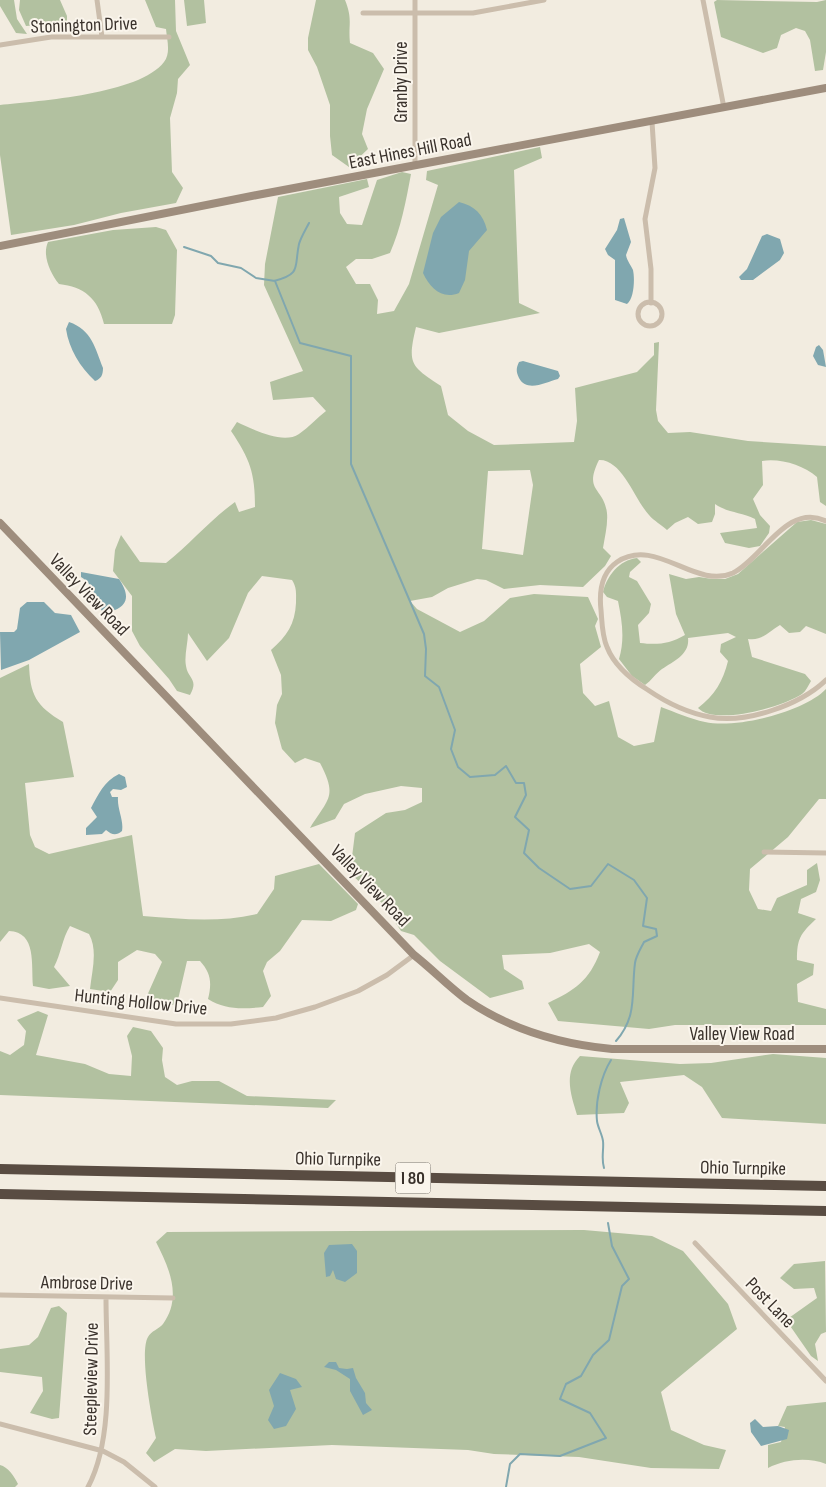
<svg xmlns="http://www.w3.org/2000/svg" width="826" height="1487" font-family="'Sofia Sans Condensed',sans-serif">
	<style>
		.green { fill: #b2c1a0; fill-rule: evenodd }
		.water { fill: #80a7af }
		.lines { fill: none; stroke-linecap: round; stroke-linejoin: round }
		.stream { stroke: #80a7af; stroke-width: 2 }
		.street { stroke: #cbbdac; stroke-width: 5 }
		.secondary { stroke: #9e8d7d; stroke-width: 8 }
		.highway { stroke: #594c42; stroke-width: 10 }
		.labels { text-anchor: middle; stroke-width: 4; stroke-linejoin: round; paint-order: stroke }
		.shield { fill: #faf5ec; stroke: #736c65; stroke-width: 1 }
		.shield-label { font-size: 18px; font-weight: bold; fill: #39312b }
		.street-label { font-size: 19px; fill: #39312b; stroke: #faf5ec }
	</style>
	<rect width="100%" height="100%" fill="#f2ece0"/>
	<path class="green" d="M0,0H14L17,19L27,34L16,33L0,6Z
		M20,0H60L67,16V23L26,26L19,10Z
		M145,0H175L176,31L190,65L178,79L177,93L170,118L172,172L183,188L176,203L121,213L74,225L11,235L0,155V105C39,101 140,94 164,62C171,53 167,40 166,29L156,27Z
		M184,0H204L206,23L187,26Z
		M316,0H345C353,20 348,24 350,43L373,53L384,69L367,109L362,134L368,149L349,167L332,155L330,136V105L317,67L308,50V38Z
		M717,0L817,2L826,0V52L823,70L815,71L810,40L805,31L796,28L781,35L777,48L763,53L721,37L714,2Z
		M540,147L542,158L514,170L519,303L540,313L439,333L416,327C407,365 411,366 441,386L448,415L468,431L494,445L574,442L577,421L575,388L637,372L654,355V343L659,342L656,410L658,421L668,433L690,432L748,441L826,446V506L820,502L817,477C803,465 780,458 762,461L763,485L753,499L760,515L770,526L769,533L760,546L749,548L725,543L720,533L757,528L755,519C741,512 728,513 715,504V514L712,522L698,524L688,517L675,523L667,530C662,525 654,521 649,515C635,500 622,459 599,460C583,492 604,487 607,513C608,524 605,536 603,548L611,556L605,566L583,587L540,585L504,589L486,580L477,579L448,588L432,597L410,601L417,609L460,632L484,621L510,598L534,594L588,597L598,619L595,626L601,647L580,664L583,693L595,706L609,701L618,737L634,746L654,742L661,707C675,712 690,719 705,722C736,729 804,712 826,689V799H819L788,837L750,869L749,890L758,909L771,911L777,898L807,885V870L817,863L820,880L816,892L801,899L798,913L816,919C800,934 797,939 797,960L814,964L813,975L797,984L798,1002L826,1009V1025H675L649,1029L558,1021L548,1003C575,990 589,981 600,952L589,944L550,953L502,955L504,969L522,981L524,989L490,998L440,961L414,935L401,931L383,904L350,873L355,833L386,813L405,810L422,802V788L401,786L365,794L344,804L335,819L310,828C328,799 338,797 320,763L305,758L295,763L282,749L275,723L277,705L282,694L281,675L271,650C287,636 295,624 296,603C296,593 297,588 292,580L262,576L248,593L229,638L207,661L188,633C188,643 184,656 186,666C188,679 199,679 190,695L177,691L169,679L140,646L132,631V596L113,571L115,550L121,535L140,562L166,563C190,544 210,520 235,502L239,512L255,507C255,473 250,459 231,431L237,422C252,429 283,445 299,434C309,427 317,418 326,411L313,397L273,400L270,382L303,371L264,285L265,264L278,197L367,179L369,187L339,197L340,213L347,224L362,225L377,180L402,172L411,174C406,201 401,228 390,253L372,259H356L346,267L356,284H370L378,300L377,314L394,311L409,284L438,185L426,180L427,171ZM530,470L533,485L523,555L482,549L488,471Z
		M156,227L166,230L177,250L175,315L172,324H104C98,298 84,287 59,284C50,273 42,255 48,242L113,230Z
		M811,520L826,524V634L806,626L800,632L789,633L780,625C768,632 762,641 748,639L752,657L805,674L811,681C808,686 806,691 802,694C783,707 715,726 698,708C715,695 723,681 728,661L720,652L721,644L736,637L728,633L688,638C690,654 674,661 662,669C656,673 651,681 645,685L632,676L619,659C625,639 622,621 618,601L607,597L603,592C607,576 619,560 637,558L641,562L630,572L629,577L637,581L651,604L649,613L638,625L640,643C658,645 669,644 685,635L676,614L669,574L686,579L699,577L712,579H725L738,574L797,522Z
		M29,664C30,695 36,706 63,722L74,777L25,783L30,835L35,847L49,854L132,835L143,916C182,919 218,923 257,914L274,889L275,876L319,864L358,904L356,910L331,921L302,920L280,951L267,962L263,971L271,996L263,1007C243,1009 225,1010 208,999C212,983 211,973 200,961H187L177,1004L163,1007L146,998L162,962L155,954L137,950L118,962V980L110,992L90,989C92,971 98,950 89,934L70,926C62,939 61,954 54,967L70,986L49,989L33,986C31,965 37,932 9,931L0,942V678Z
		M38,1011L48,1015L36,1055L85,1064L109,1074L131,1076L132,1056L127,1036L133,1027L151,1031L163,1048L162,1060L165,1077L177,1085L192,1081H219L247,1096L336,1100L328,1108L0,1095V1051L10,1055L24,1045L26,1031L17,1020Z
		M773,1054L826,1058V1124L722,1118L702,1087L684,1075L620,1082L629,1103L624,1113L577,1115C571,1095 563,1073 580,1056L680,1064L711,1063Z
		M584,1230L652,1236L683,1251L728,1304L737,1329L661,1392L671,1430L704,1445L726,1450L719,1469L651,1468L579,1457L494,1454L468,1450L332,1445L206,1451L175,1449L154,1462L146,1453L156,1438C152,1420 139,1352 148,1337C151,1331 159,1329 163,1324C182,1298 170,1269 156,1242L167,1232Z
		M825,1261L826,1332L821,1334L815,1344L818,1361L811,1356L786,1320L817,1298L814,1288L794,1289L780,1278L794,1264Z
		M59,1306L67,1313L59,1418L52,1419L30,1413L43,1391L42,1377L0,1372V1349L29,1345L38,1337L51,1308Z
		M826,1402V1464C808,1457 786,1459 768,1468V1445L781,1442L785,1427L778,1426L787,1406Z
		M0,1465C8,1467 14,1476 18,1484L15,1487H0Z"/>
	<path class="water" d="M459,202C475,206 483,214 487,230L469,251L465,280L459,293C442,300 430,288 423,273L433,233L441,217Z
		M624,218L631,242L626,255C627,261 631,265 633,270C635,279 634,299 627,304L615,300V260L608,255L605,249L617,230L620,219Z
		M767,234L780,239L784,253L780,260L753,280H741L739,277L747,269L762,236Z
		M69,322C92,330 95,348 103,368C103,375 101,379 95,381C80,367 69,349 66,329Z
		M819,345L823,350L826,367L818,365L813,356L816,347Z
		M523,361L558,371L560,376L558,379C546,382 527,393 519,378C516,372 516,368 519,362Z
		M81,572L119,579C127,591 131,603 115,610C110,612 107,613 102,611C95,599 94,584 81,577Z
		M27,602H44L55,613L71,615L80,632L29,660L1,670L0,632H14L17,629L20,608Z
		M119,774L125,777L127,787L121,790L113,789L110,792L112,797H118C117,809 124,820 122,831C116,836 112,835 106,830L102,834L86,835V828L97,817L91,808C98,795 104,781 119,774Z
		M352,1244L357,1251V1273L345,1282L336,1279L333,1270L330,1276L326,1277L324,1253L329,1245Z
		M329,1362H336L339,1368L347,1369L353,1368L356,1378L365,1393L366,1403L372,1410L363,1415L350,1391V1379L336,1370L324,1367Z
		M280,1373L296,1379L302,1387L290,1390L296,1409L286,1426L274,1429L268,1420L274,1406L269,1390Z
		M755,1419L763,1427L778,1426L789,1430L787,1439L761,1446L751,1432L750,1423Z"/>
	<g class="lines">
		<path class="stream" d="M184,247L211,256L218,263L241,268L256,278L275,281L300,343L351,356V464L424,634L426,649L425,676L439,687L455,730L451,749L458,767L470,777L495,775L506,766L516,783H524L526,795L515,817L529,830L524,853L539,868L570,889L591,886L608,864L634,880L647,898L643,926L656,929L657,936L644,942C641,948 636,956 635,963C631,993 638,1016 616,1041
			M274,281C302,274 294,267 299,244C301,237 306,229 309,223
			M604,1168C601,1158 604,1150 603,1141C602,1134 598,1128 597,1121C595,1102 601,1076 611,1060
			M506,1487L510,1464L520,1454L560,1456L606,1438L590,1413L560,1399L566,1384L581,1376L593,1355L609,1340L622,1286L629,1279L612,1246L608,1223"/>
		<path class="street" d="M97,0L102,37
			M415,0V165
			M703,0L724,108
			M363,13H473L544,0
			M0,45L51,37H169
			M638 314a12 12 0 1 1 24 0a12 12 0 1 1-24 0Z
			M651,303V269L645,219L655,168L652,122
			M826,521C787,502 763,558 733,573C695,590 656,536 617,562C601,573 599,592 601,610C602,622 602,636 607,647C614,665 632,680 648,690C667,703 688,713 710,717C746,724 800,705 826,680
			M764,852L826,853
			M0,998L176,1024H231L276,1018L315,1007L358,991L387,975L414,955
			M695,1243L826,1381
			M0,1295L173,1298
			M0,1424L103,1451L124,1462L155,1487
			M88,1487C115,1437 106,1355 106,1298"/>
		<path class="secondary" d="M0,246L257,195L826,88
			M0,523L414,955C432,969 448,986 467,1000C511,1030 560,1044 612,1049H826"/>
		<path class="highway" d="M0,1169L826,1186
			M0,1194L826,1211"/>
	</g>
	<g class="labels">
		<rect class="shield" x="395.5" y="1162.5" width="35" height="31" rx="4"/>
		<g class="shield-label">
			<text x="413" y="1184">I 80</text>
		</g>
		<g class="street-label">
			<text transform="translate(84 24) rotate(-2)" y="7">Stonington Drive</text>
			<text transform="translate(400 82) rotate(-90)" y="7">Granby Drive</text>
			<text transform="translate(410 150) rotate(-11)" y="7">East Hines Hill Road</text>
			<text transform="translate(90 594) rotate(46)" y="7">Valley View Road</text>
			<text transform="translate(371 885) rotate(46)" y="7">Valley View Road</text>
			<text transform="translate(141 1001) rotate(6)" y="7">Hunting Hollow Drive</text>
			<text x="742" y="1040">Valley View Road</text>
			<text transform="translate(338 1158) rotate(1)" y="7">Ohio Turnpike</text>
			<text transform="translate(743 1167) rotate(1)" y="7">Ohio Turnpike</text>
			<text transform="translate(87 1282) rotate(1)" y="7">Ambrose Drive</text>
			<text transform="translate(771 1302) rotate(46)" y="7">Post Lane</text>
			<text transform="translate(90 1379) rotate(-89)" y="7">Steepleview Drive</text>
		</g>
	</g>
</svg>
